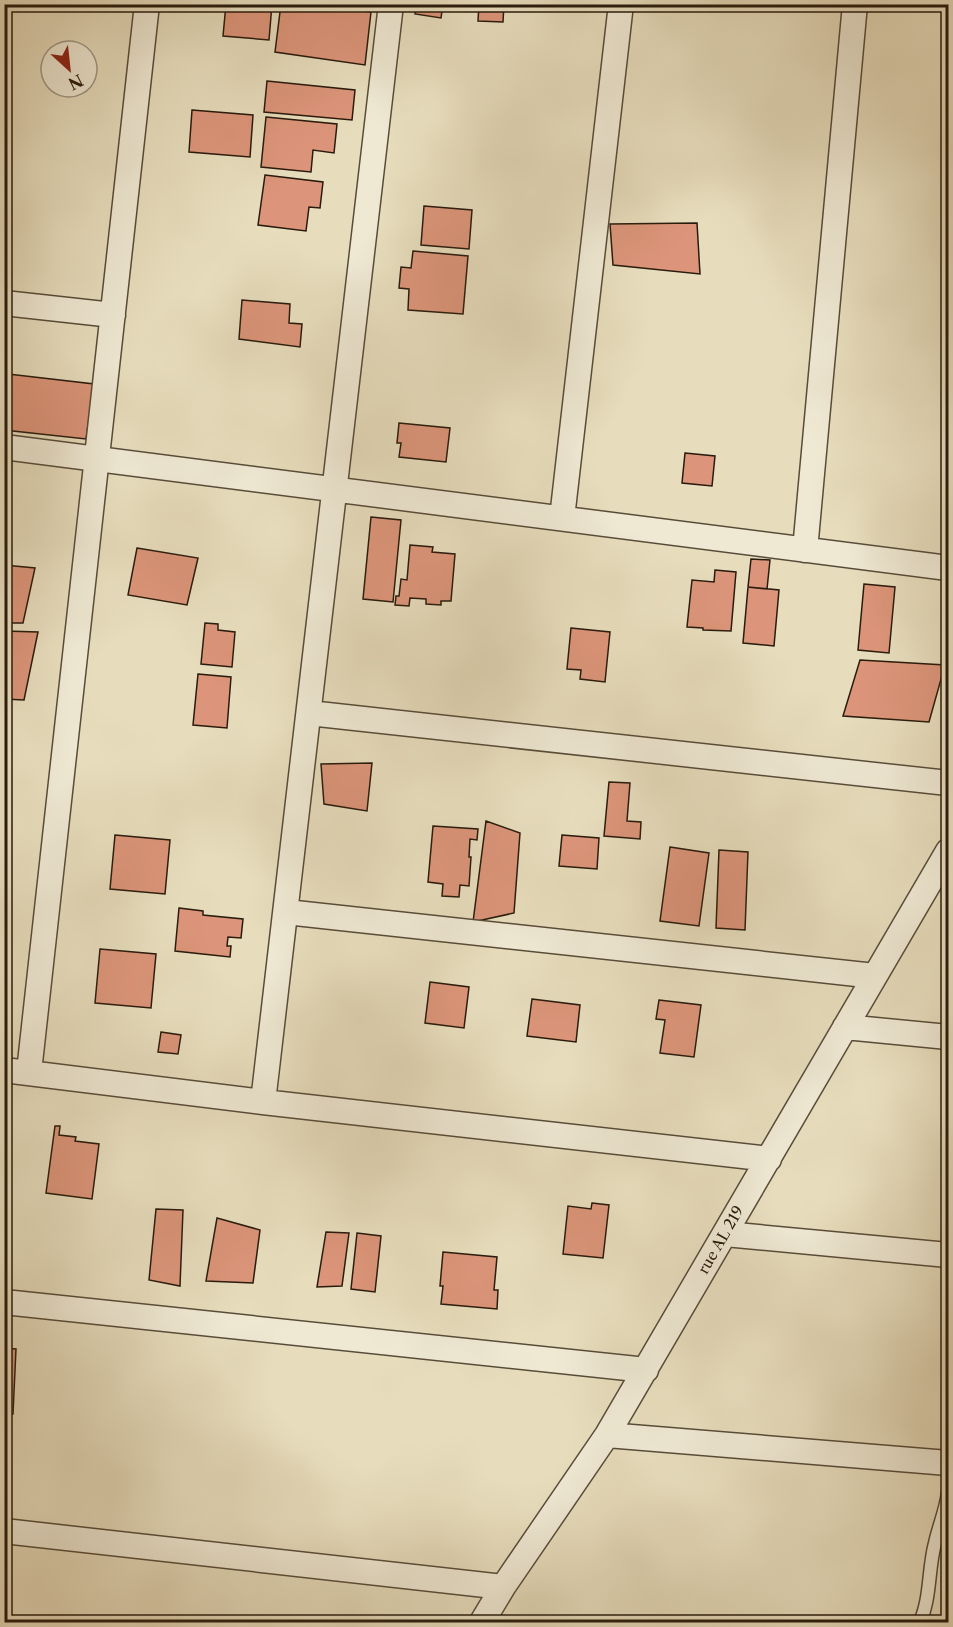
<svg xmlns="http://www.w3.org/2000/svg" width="953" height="1627" font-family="'Libre Caslon Text',serif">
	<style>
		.building { fill: #dc957a; stroke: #291b0d; stroke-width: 1.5 }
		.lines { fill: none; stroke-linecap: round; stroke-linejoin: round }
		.lane-casing { stroke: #584c39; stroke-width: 15 }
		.street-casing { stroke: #584c39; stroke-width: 27 }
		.lane { stroke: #efe9d4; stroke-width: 12 }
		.street { stroke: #efe9d4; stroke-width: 24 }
		.labels { text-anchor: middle; stroke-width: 4.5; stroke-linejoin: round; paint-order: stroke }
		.street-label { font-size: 15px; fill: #291b0d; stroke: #efe9d4 }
	</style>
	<rect width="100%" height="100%" fill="#e7ddbd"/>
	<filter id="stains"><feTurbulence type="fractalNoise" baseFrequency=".00333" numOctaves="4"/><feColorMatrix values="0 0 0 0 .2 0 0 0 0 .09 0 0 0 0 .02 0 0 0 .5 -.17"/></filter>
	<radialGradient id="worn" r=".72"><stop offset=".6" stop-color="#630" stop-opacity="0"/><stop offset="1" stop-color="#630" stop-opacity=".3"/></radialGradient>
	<path class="building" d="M226,4H272L269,40L223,36Z
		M281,4H305L371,12L365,65L275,52Z
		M417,4H443L441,18L415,14Z
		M479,4H504L503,22L478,21Z
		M267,81L355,90L352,120L264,112Z
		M192,110L253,115L250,157L189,152Z
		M266,117L337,124L334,153L313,150L311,172L261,167Z
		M265,175L323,182L320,208L309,207L306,231L258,225Z
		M424,206L472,210L469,249L421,245Z
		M697,223L700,274L613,265L610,224Z
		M413,251L468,256L463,314L408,310L409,289L399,288L401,267L411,268Z
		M242,300L290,304L289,323L302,324L300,347L239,339Z
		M8,374L94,384L86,439L4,430V392Z
		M399,423L450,428L446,462L399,457L401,443H397Z
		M685,453L715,456L712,486L682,483Z
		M371,517L401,520L393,602L363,599Z
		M410,545L433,547L432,552L455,554L451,601H441V605L426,604V599L410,598L409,606L395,605L396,596H399L401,579L407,580Z
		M137,548L198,558L187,605L128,595Z
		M751,559L770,560L767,589L748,587Z
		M4,565L35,568L23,623H4Z
		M715,570L736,572L731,631L703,630V628L687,627L692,580L714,582Z
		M864,584L895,587L889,653L858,650Z
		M748,587L779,590L774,646L743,643Z
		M205,623L218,624V630L235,632L232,667L201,664Z
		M571,628L610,632L605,682L580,679L581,670L567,669Z
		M4,631L38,632L24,700L4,699Z
		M860,660L945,665L929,722L843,716Z
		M198,674L231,677L227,728L193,725Z
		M372,763L367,811L324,804L321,764Z
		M609,782L630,783L627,821L641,822L640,839L604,836Z
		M486,821L520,833L514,913L473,922Z
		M433,826L478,829L477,840L470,839L469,857H471L469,886L460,885L459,897L442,896L443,884L428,882Z
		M115,835L170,840L165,894L110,889Z
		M562,835L599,838L597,869L559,866Z
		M670,847L709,853L699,926L660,921Z
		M719,850L748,852L745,930L716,928Z
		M179,908L203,911V915L243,919L241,938L228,937L227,946H231L230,957L175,951Z
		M100,949L156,954L151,1008L95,1003Z
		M430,982L469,987L464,1028L425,1023Z
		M532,999L580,1005L576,1042L527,1036Z
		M659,1000L701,1005L694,1057L660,1053L665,1020L656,1019Z
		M161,1032L181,1035L178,1054L158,1052Z
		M55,1126H60L59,1135L76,1137L75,1141L99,1144L92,1199L46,1193Z
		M592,1203L609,1205L603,1258L563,1254L568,1206L591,1209Z
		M156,1209L183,1210L180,1286L149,1280Z
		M217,1218L260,1230L253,1283L206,1281Z
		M326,1232L349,1233L342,1286L317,1287Z
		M357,1233L381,1236L375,1292L351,1289Z
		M443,1252L497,1257L494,1290H498L497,1309L441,1304L443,1286H440Z
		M4,1348L16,1349L13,1414H4Z"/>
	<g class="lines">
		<defs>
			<path id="lane" d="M920,1622C931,1597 928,1569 935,1543C939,1525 946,1510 948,1492"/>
			<path id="street" d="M4,303L113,315
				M4,447L948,568
				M562,518L621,4
				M805,550L855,4
				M309,713L948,783
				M286,912L875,976
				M845,1027L948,1037
				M4,1070L263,1102L769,1159
				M29,1072L147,4
				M263,1102L391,4
				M725,1234L948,1255
				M4,1302L646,1370
				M607,1435L948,1463
				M4,1531L503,1587
				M482,1622L503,1587L607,1435L948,851"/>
		</defs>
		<use href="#lane" class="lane-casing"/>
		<use href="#street" class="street-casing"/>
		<use href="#lane" class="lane"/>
		<use href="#street" class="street"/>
	</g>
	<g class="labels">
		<g class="street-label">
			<text transform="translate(721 1240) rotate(-60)" y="5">rue AL 219</text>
		</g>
	</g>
	<rect width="953" height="1627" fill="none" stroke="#e7ddbd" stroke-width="24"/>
	<rect x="6" y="6" width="941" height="1615" fill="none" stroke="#291b0d" stroke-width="3"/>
	<rect x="12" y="12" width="929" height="1603" fill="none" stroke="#291b0d" stroke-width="1.5"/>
	<g transform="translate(69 69) rotate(153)"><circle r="28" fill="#efe9d4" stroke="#a09784" stroke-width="1.5"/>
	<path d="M0-4.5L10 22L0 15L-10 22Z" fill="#8f2418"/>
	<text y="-9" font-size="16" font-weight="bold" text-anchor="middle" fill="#291b0d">N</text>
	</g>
	<rect width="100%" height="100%" filter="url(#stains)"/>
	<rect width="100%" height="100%" fill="url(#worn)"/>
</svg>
